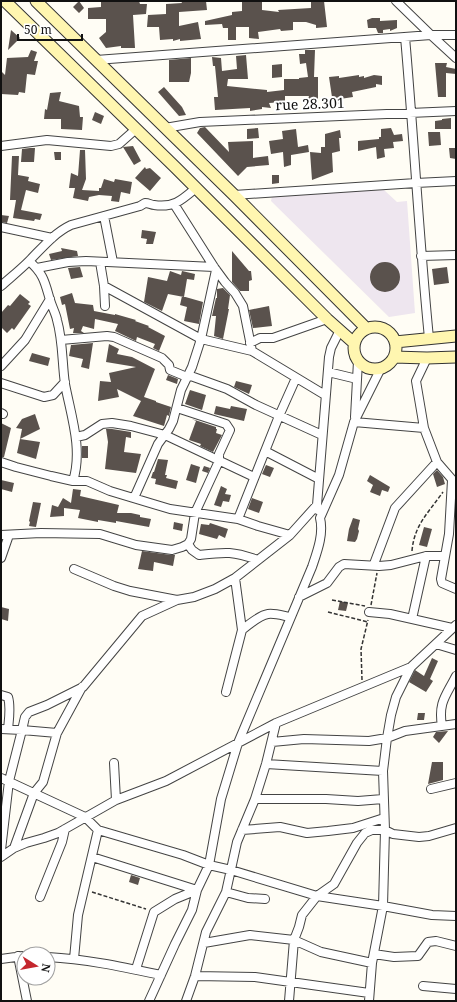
<svg xmlns="http://www.w3.org/2000/svg" width="457" height="1002" font-family="'Noto Serif',serif">
	<style>
		.industrial { fill: #eee6ef }
		.building { fill: #5a524d }
		.lines { fill: none; stroke-linecap: round; stroke-linejoin: round }
		.street-casing { stroke: #444; stroke-width: 10 }
		.secondary-casing { stroke: #333; stroke-width: 13 }
		.path { stroke: #333; stroke-width: 1.5; stroke-dasharray: 4 2; stroke-linecap: butt }
		.street { stroke: #fff; stroke-width: 8 }
		.secondary { stroke: #fff6b0; stroke-width: 11 }
		.labels { text-anchor: middle; stroke-width: 4; stroke-linejoin: round; paint-order: stroke }
		.street-label { font-size: 14px; fill: #111; stroke: #fff }
	</style>
	<rect width="100%" height="100%" fill="#fffdf5"/>
	<path class="industrial" d="M384,190L397,202L407,201L415,313L389,317L271,201L272,196Z"/>
	<path class="building" d="M79,1L84,8L79,13L73,7Z
		M101,1H139L140,4H147L146,14L133,15L135,48H121V46L106,48L99,38L106,32V19H88V8L101,7Z
		M181,1H206L207,10L179,12V26L198,22L201,39L180,41V39L173,41V39L160,40L159,27H147L148,15L166,14V4L182,3Z
		M242,1H262V10L279,12L278,10L311,8V1H324L327,27L316,28V25L306,22H293V30L281,31L280,29L258,32L259,39L249,38V27H236V40H228V28H223L222,24L205,25V21L232,15V12L242,11Z
		M372,18H380V21L397,20V28L390,31V29L383,30V33H378L376,28H368L367,20Z
		M11,30L20,38L8,50Z
		M31,50L37,52L34,61H38L35,75L27,74L25,93L19,92L18,95L1,94V71L5,75L7,58L28,57Z
		M305,50H315L314,77H318V99H308L309,96H285V102L269,103L271,108L262,107V109L250,111V108L215,110L214,97H218L215,66H213L212,57L221,58L222,71L237,69L236,56L246,55L248,79H228L227,86L267,90V92L284,90V79H299V78L308,77L306,63L300,64L299,54H305Z
		M191,58V73L189,82H169V60Z
		M435,63H447L446,67L456,69V74L446,73V97H438Z
		M282,64V77L272,78V65Z
		M359,75V77L364,76V78L374,75L382,76V85L376,84V87L352,92L353,97L340,99L341,104H333L329,77L339,76V78Z
		M164,87L182,107L186,115L179,116L158,92Z
		M61,92L59,101L79,106L80,117H83L82,130L61,129V119H44L45,109L47,110L50,93Z
		M95,112L104,116L101,124L92,120Z
		M451,118V129H435V121L442,120V119Z
		M205,127L229,152L228,142L253,141V158L268,156L269,165L247,167L238,176L197,133L200,128Z
		M258,128L259,138L247,139V129Z
		M391,128L394,135L402,134L403,141L393,142L394,148L384,149L385,157L377,159L376,147L358,151V141L379,139V137H381V129Z
		M296,129L298,147L308,145L309,152L291,155V165L284,167L283,152L271,154L269,141L283,139L282,131Z
		M340,130L341,138H339L340,151L332,153L333,172L312,180L310,152L321,153V147H325V134Z
		M428,132H440L441,145L429,146Z
		M133,146L141,161L134,165L123,147Z
		M30,148H35L34,162H21L22,149Z
		M449,148H456V159L450,158Z
		M80,150H85L86,179L82,190L99,191V188H101L104,179L114,182L115,179L132,182L130,194L121,192L119,202L111,201L112,196L99,195L89,197L88,201L73,198L75,188H69L71,173L78,176Z
		M54,152H61V160H55Z
		M12,156H19L18,175L29,177L28,181L40,184L38,193L26,190L21,210L42,214L40,220L35,219L34,221L13,218L16,200H10Z
		M145,167L146,169L150,168L161,178L150,191L135,178Z
		M272,175H279V183L272,184Z
		M1,215L9,216L7,223L1,222Z
		M142,230L156,232L153,244H146L147,239L141,238Z
		M61,248L77,251L78,256L51,260L49,254L62,251Z
		M232,251L249,271H251L252,280L249,281V291H240L232,282Z
		M370 277a15 15 0 1 1 30 0a15 15 0 1 1-30 0Z
		M80,267L83,277L71,279L68,268Z
		M447,267L449,283L434,285L432,269Z
		M170,271L181,275L182,271L195,274L194,280L187,279L184,297L168,294L162,311L144,302L148,277L167,281Z
		M223,288L230,295L228,309H229L223,339L214,336L216,316H212L216,298H217V289Z
		M72,293L75,303L93,305L94,311L115,315V314L136,320L135,321L149,326L148,327L165,336L159,351L153,348L155,344L137,337L136,341L115,331L118,324L95,319L94,329L83,326L81,331L84,333H73L74,328L70,329L65,304L62,305L60,297Z
		M20,294L30,302L28,304L31,306L14,330L12,328L7,333L1,327V313L8,305L10,306Z
		M182,296L203,302L199,324L184,321L187,307L180,305Z
		M269,306L272,326L253,328L249,310Z
		M93,343L89,369L81,367L83,359L69,356L71,345Z
		M109,344L119,349L117,354L132,357L155,369L144,397L156,401V402L171,407L169,416L167,415L164,426L133,416L141,401L117,389L119,397L98,401L100,381L111,382L109,373L136,367L106,362Z
		M32,353L50,358L48,366L29,361Z
		M168,375L178,379L177,384L166,380Z
		M236,381L252,385L249,394L234,387Z
		M190,390L206,395L202,410L185,404Z
		M216,406L230,409L231,406L247,409L244,421L214,414Z
		M35,414L40,429L20,439L22,429L16,428L22,419Z
		M192,419L216,427V429H217L216,433L222,435L213,452L200,446L201,444L189,440L196,421Z
		M1,423L11,428L4,457H1Z
		M106,429H112L131,432V438L126,437L124,452L141,454L136,473L105,469L108,442Z
		M20,439L40,442L36,459L17,453Z
		M82,446H88V458H82Z
		M158,459L168,460L165,475H167L166,478L178,481L176,489L155,484L156,479L151,478L153,472H154Z
		M191,464L200,467L196,483L186,480Z
		M266,465L274,468L270,477L262,474Z
		M204,466L210,468L208,473L202,471Z
		M437,470L443,477L445,484L437,487L433,474Z
		M370,475L390,487L388,492L382,490L380,496L370,492L373,485L367,481Z
		M1,480L14,483L12,492L1,489Z
		M221,486L227,489L225,494L231,495L229,502L223,501L221,507L214,505Z
		M73,489L81,490L80,496L119,505L117,513H131L140,515V517L151,519L149,527L116,521V523L98,520V522L78,518L80,510L64,508V516L50,517L52,505L58,507L63,498L71,503Z
		M252,498L263,502L259,513L248,509Z
		M33,502L41,503L36,527L29,526L30,522L29,521Z
		M353,518L360,520L358,529L359,531L357,539L355,542L347,541L349,529Z
		M174,522L183,524L182,531L173,529Z
		M210,523L228,529L225,538L219,535L217,539L199,534L201,524L209,525Z
		M424,527L432,529L427,547L419,545Z
		M142,551L171,555H175L173,566L154,562L153,571L138,569Z
		M340,601L348,603L346,611L338,610Z
		M1,607L9,609L8,621L1,619Z
		M432,658L438,661L430,679L433,681L426,692L409,682L415,670L424,676Z
		M418,713H425L424,720H417Z
		M448,731L439,743L433,737L436,732Z
		M432,762H443V780L428,784Z
		M131,875L140,878L138,885L129,882Z"/>
	<g class="lines">
		<defs>
			<path id="street" d="M396,1L431,35L456,58
				M405,37C414,138 419,238 429,338
				M96,60L431,35H456
				M165,128L200,122L456,111
				M1,146L47,140L111,146L119,144L136,129
				M234,195L416,183L456,181
				M174,204L214,267L225,282L235,293L243,306L252,351
				M104,216L113,262
				M1,227L52,238
				M421,256L456,255
				M29,261C44,274 45,283 50,300C52,307 56,314 57,320C63,341 62,363 65,384C71,416 83,449 73,481
				M100,262L104,286L105,306
				M37,268L68,262L86,261L214,267
				M1,286C10,278 20,270 29,261C42,248 54,233 71,225L140,206L145,203C149,203 151,205 154,205C174,208 182,200 196,188
				M104,286L201,339L252,351L325,395
				M61,340L107,336L114,337L162,358L169,365L170,370L187,377
				M250,343L260,338H273L327,319
				M427,358L416,381L424,428L437,462L456,484
				M1,366L25,340L50,299
				M328,372L357,379
				M188,375L227,389L256,405L322,435
				M1,383L44,397L53,395L65,382
				M1,413L3,414
				M355,417L358,361
				M354,422L424,428
				M76,437L85,435L102,424L112,423L131,426L165,435L254,477
				M265,451L319,479
				M1,462L16,467L51,476L73,481H87L110,491L170,509L238,519L258,526L290,535
				M452,480L449,534L441,579L442,583L456,589
				M134,498L158,444L169,429L173,421L181,390L192,367L201,339L216,270
				M318,510L317,505L329,357L331,348L340,330
				M238,519L279,416L296,378
				M1,535L41,533L100,534L136,545L172,550L182,547L188,544L191,539L195,513L219,461V454L230,430L226,424L177,408
				M188,544L192,550L199,555C226,552 232,551 258,560
				M1,558L9,535
				M374,564L395,508L437,462
				M74,569L114,586L130,591L177,600
				M235,578L242,630
				M299,597L327,583L339,567L344,564L379,566L391,565L426,556H445
				M369,612L390,614L452,628
				M412,619L426,556
				M436,644L456,650
				M226,692L242,630C248,625 261,615 268,614C275,613 284,616 290,617
				M1,695L8,697C11,707 9,719 8,729
				M442,726C438,702 446,696 456,676
				M1,729L22,730L25,717L29,712L47,705L83,687L142,616L177,600L194,597L215,589L235,578L290,535L317,505
				M272,742L304,739L369,741L387,738L405,731L456,724
				M114,763L116,800
				M266,764L383,771
				M1,778L85,817L98,830L78,915L74,959
				M431,789L456,783
				M255,799H326L358,801L383,799
				M98,830L183,855L209,865L231,870L317,896L383,906L432,915L456,916
				M242,830L280,827L307,833L328,831L353,828L384,818
				M14,848L34,793L43,782L57,733L82,687
				M1,850L9,781L22,730L57,733
				M1,857L14,848L26,843L44,838L58,833L116,800L166,781L276,723L411,667
				M92,857L197,890L175,899L154,912L136,969
				M226,892L248,898L265,899
				M40,897L62,842L65,829
				M204,943L250,935L294,940L299,927L302,915L317,896L334,884L357,843L365,833L372,830H385L393,834L419,837L429,836L456,828
				M374,954L394,957L418,956L428,942L436,941L456,946
				M18,956L27,1001
				M48,957C86,959 123,967 161,975
				M1,959L23,956
				M195,976L255,977L369,993
				M423,986L456,989
				M149,1001L175,944L192,910L197,890L209,865L221,799L238,743L312,567C317,552 324,534 320,518L339,475L354,422L381,368
				M186,1001L195,976L206,932L226,892L237,842L255,799L266,764L276,723
				M289,1001L294,940L321,952L372,963
				M369,1001L372,963L383,906L385,830L383,771L387,738L391,715L396,697L411,667L456,625"/>
			<path id="secondary" d="M5,1L175,167L327,319L354,343
				M36,1L234,195L366,328
				M354 348a21 21 0 1 1 42 0a21 21 0 1 1-42 0Z
				M395,342L456,336
				M394,357L427,358L456,357"/>
		</defs>
		<use href="#street" class="street-casing"/>
		<use href="#secondary" class="secondary-casing"/>
		<path class="path" d="M412,551C414,525 429,512 443,492
			M332,600L365,606
			M371,605L377,573
			M328,612L368,622
			M362,680L361,649L368,620
			M92,892L146,909"/>
		<use href="#street" class="street"/>
		<use href="#secondary" class="secondary"/>
	</g>
	<g class="labels">
		<g class="street-label">
			<text transform="translate(310 104) rotate(-2)" y="5">rue 28.301</text>
		</g>
	</g>
	<rect width="457" height="1002" fill="none" stroke="#111111" stroke-width="4"/>
	<g transform="translate(36 966) rotate(101)"><circle r="19" fill="#ffffff" stroke="#a0a0a0"/>
	<path d="M0-3L7 15L0 10L-7 15Z" fill="#c4262e"/>
	<text y="-6" font-size="11" font-weight="bold" text-anchor="middle" fill="#111111">N</text>
	</g>
	<path d="M18 34v6h64v-6" fill="none" stroke="#111111" stroke-width="2"/>
	<text x="24" y="34" font-size="12" fill="#111111" stroke="#ffffff" stroke-width="3" paint-order="stroke">50 m</text>
</svg>
